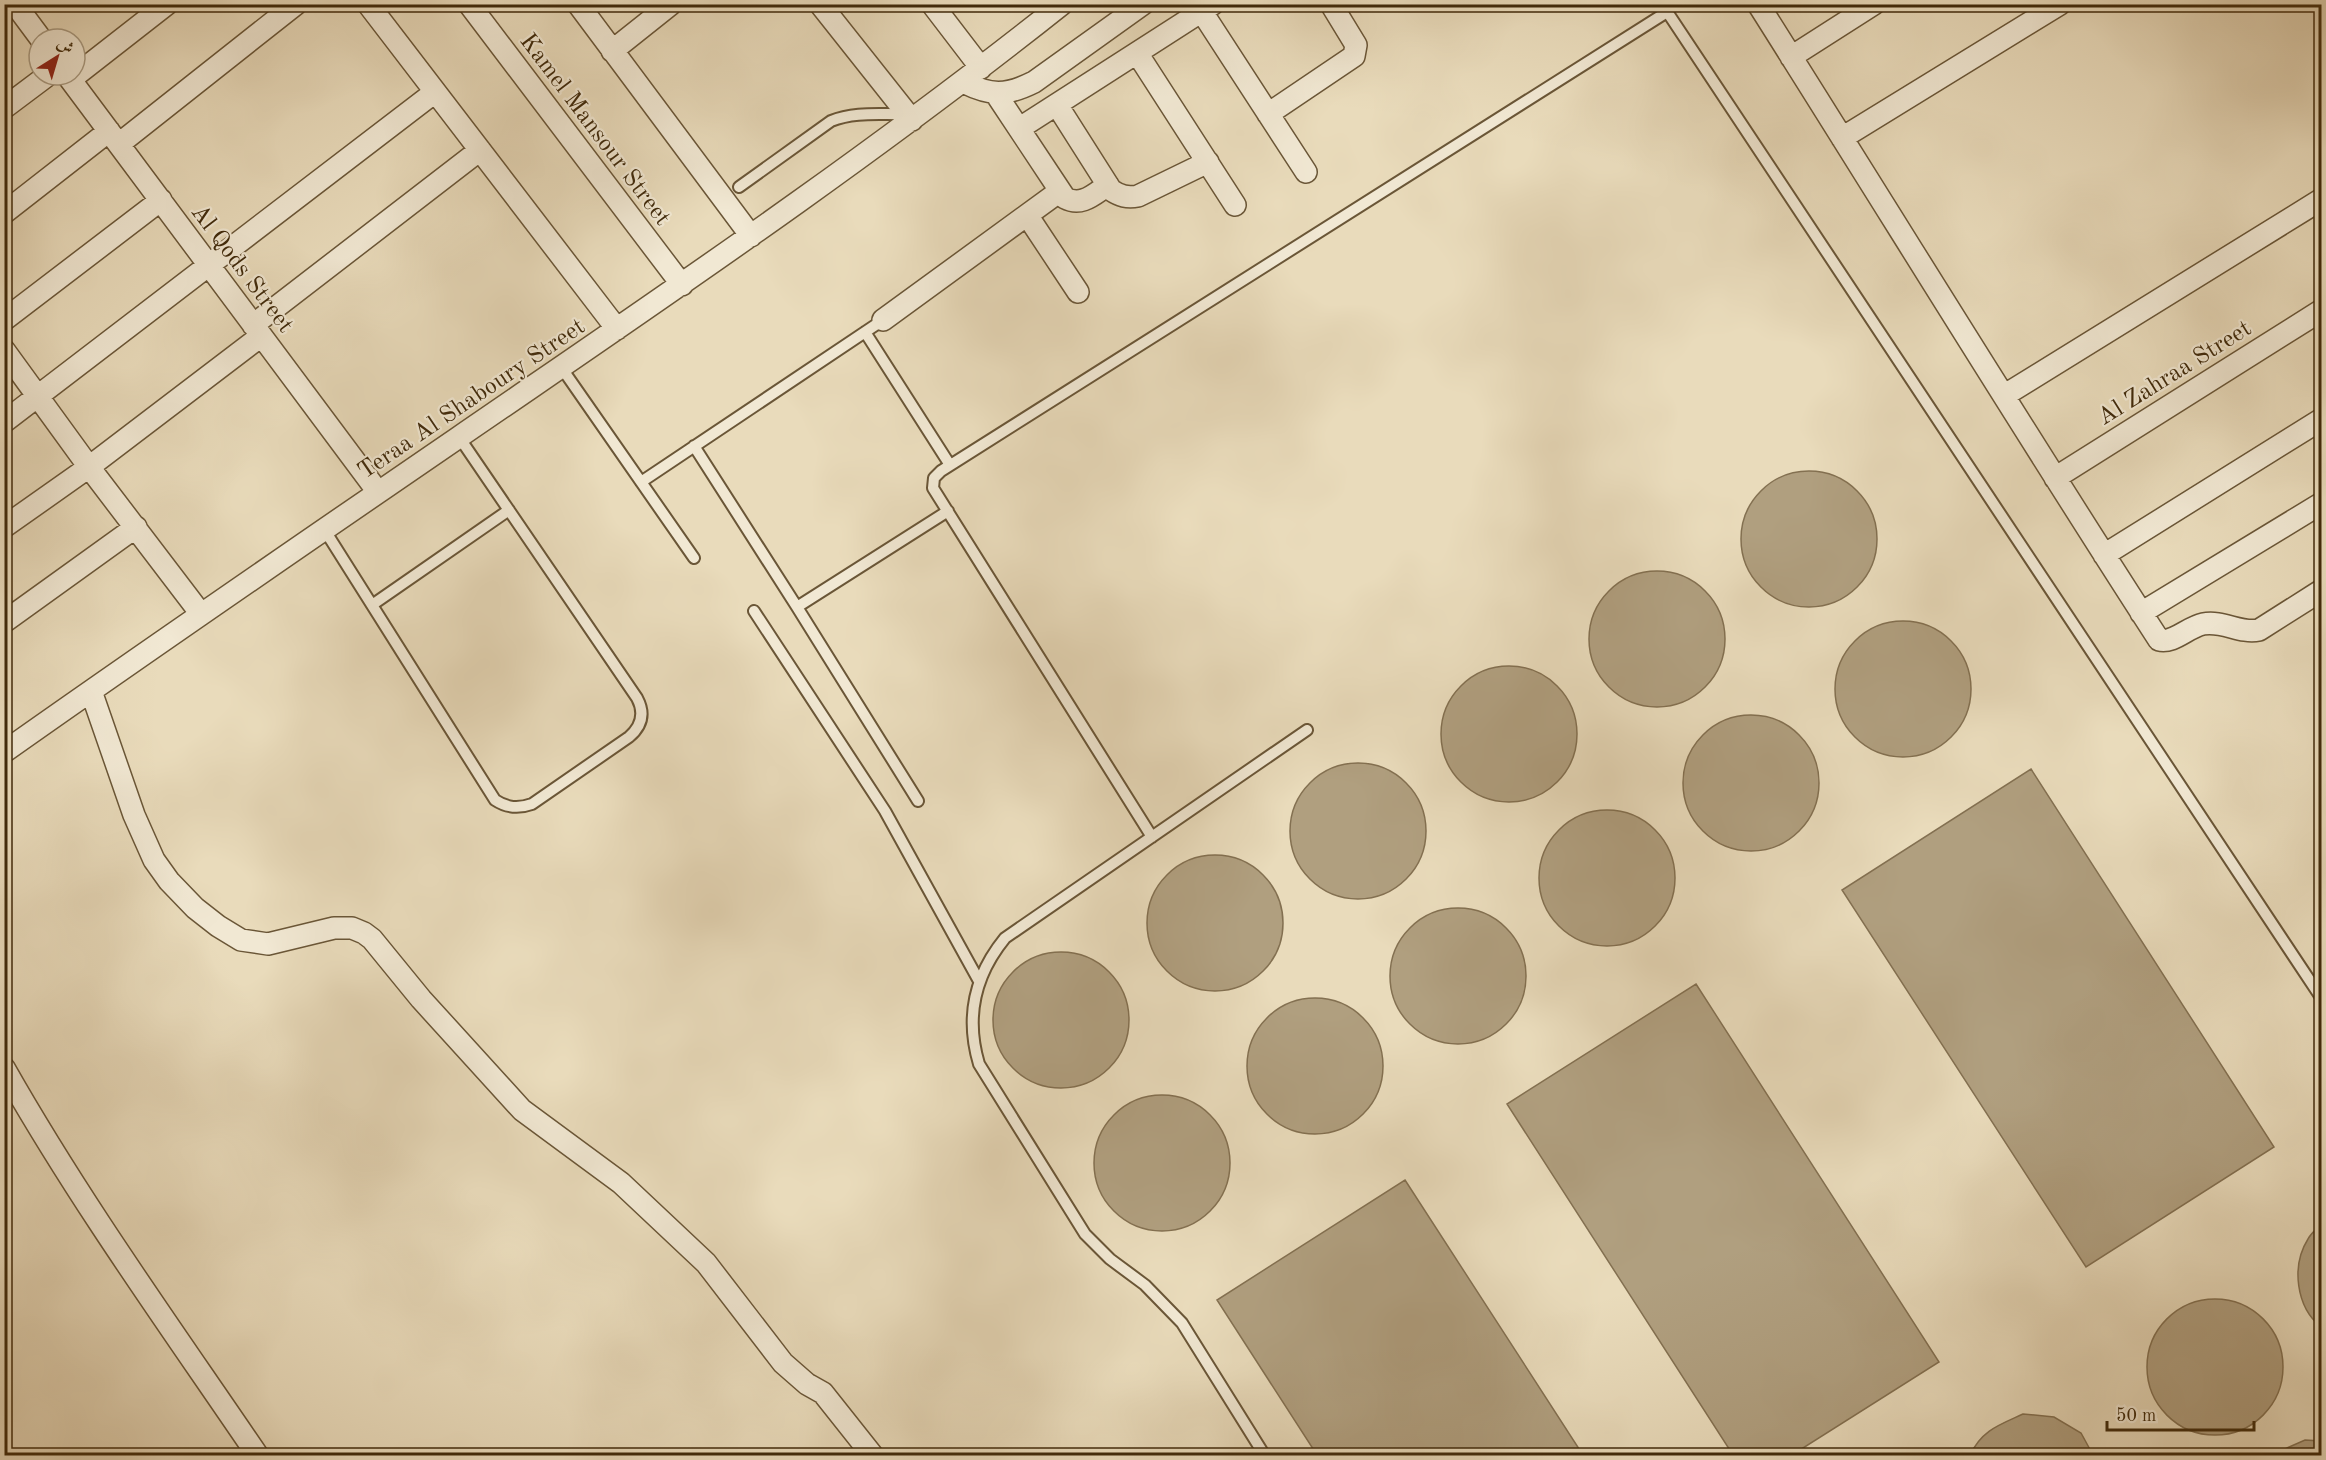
<svg xmlns="http://www.w3.org/2000/svg" width="2326" height="1460" font-family="'Old Standard TT',Amiri,serif">
	<style>
		.water { fill: #b09f7f; stroke: #837051; stroke-width: 1.5 }
		.lines { fill: none; stroke-linecap: round; stroke-linejoin: round }
		.lane-casing { stroke: #6a5637; stroke-width: 14 }
		.street-casing { stroke: #6a5637; stroke-width: 24 }
		.lane { stroke: #f1e8d3; stroke-width: 10 }
		.street { stroke: #f1e8d3; stroke-width: 21 }
		.labels { text-anchor: middle; stroke-width: 4.5; stroke-linejoin: round; paint-order: stroke }
		.street-label { font-size: 24px; fill: #402a0b; stroke: #f1e8d3 }
	</style>
	<rect width="100%" height="100%" fill="#e9dbbb"/>
	<filter id="stains"><feTurbulence type="fractalNoise" baseFrequency=".00333" numOctaves="4"/><feColorMatrix values="0 0 0 0 .2 0 0 0 0 .09 0 0 0 0 .02 0 0 0 .5 -.17"/></filter>
	<radialGradient id="worn" r=".72"><stop offset=".6" stop-color="#630" stop-opacity="0"/><stop offset="1" stop-color="#630" stop-opacity=".3"/></radialGradient>
	<path class="water" d="M1741 539a68 68 0 1 1 136 0a68 68 0 1 1-136 0Z
		M1589 639a68 68 0 1 1 136 0a68 68 0 1 1-136 0Z
		M1835 689a68 68 0 1 1 136 0a68 68 0 1 1-136 0Z
		M1441 734a68 68 0 1 1 136 0a68 68 0 1 1-136 0Z
		M1683 783a68 68 0 1 1 136 0a68 68 0 1 1-136 0Z
		M1290 831a68 68 0 1 1 136 0a68 68 0 1 1-136 0Z
		M2031,769L2274,1147L2086,1267L1842,890Z
		M1539 878a68 68 0 1 1 136 0a68 68 0 1 1-136 0Z
		M1147 923a68 68 0 1 1 136 0a68 68 0 1 1-136 0Z
		M1390 976a68 68 0 1 1 136 0a68 68 0 1 1-136 0Z
		M993 1020a68 68 0 1 1 136 0a68 68 0 1 1-136 0Z
		M1696,984L1939,1362L1792,1455H1733L1507,1104Z
		M1247 1066a68 68 0 1 1 136 0a68 68 0 1 1-136 0Z
		M1094 1163a68 68 0 1 1 136 0a68 68 0 1 1-136 0Z
		M1405,1180L1583,1455H1317L1217,1300Z
		M2321,1224V1327C2296,1307 2291,1266 2308,1239C2311,1233 2317,1229 2321,1224Z
		M2147 1367a68 68 0 1 1 136 0a68 68 0 1 1-136 0Z
		M2023,1414L2054,1417L2081,1433L2093,1455H1970C1982,1430 1999,1425 2023,1414Z
		M2305,1440L2321,1441V1455H2271Z"/>
	<g class="lines">
		<defs>
			<path id="lane" d="M1662,4L2322,999
				M739,187L831,121C855,111 882,115 908,114
				M865,332L950,465
				M561,367L694,558
				M694,446L797,607L918,801
				M641,482L883,320
				M324,529L495,800C507,808 518,809 532,804L629,737C642,726 645,713 637,698L459,437
				M372,605L509,510
				M797,607L948,511
				M754,611L885,811L979,981
				M1152,837L933,488L934,478L941,471L1667,12
				M1265,1456L1182,1323L1145,1285L1110,1259L1085,1234L979,1064C965,1017 974,976 1005,938L1307,730"/>
			<path id="street" d="M15,4L41,39
				M368,4L617,329
				M469,4L682,285
				M578,4L751,236
				M820,4L912,120
				M932,4L981,68
				M1758,4C1892,216 2023,430 2159,640C2173,644 2188,627 2203,624C2223,620 2240,634 2259,630L2322,590
				M1202,12L1306,172
				M612,51L671,4
				M1137,53L1235,205
				M1791,57L1874,4
				M67,75L378,492
				M71,79L167,4
				M963,82C991,96 1006,96 1034,82L1143,4
				M996,94L1065,198C1082,207 1094,194 1108,185
				M1057,105L1111,190C1120,196 1127,198 1138,196L1208,162
				M4,108L48,75
				M1268,114L1354,56L1356,45L1331,4
				M1020,128L1213,4
				M1842,138L2060,4
				M119,144L296,4
				M4,213L109,131
				M1027,215L1078,292
				M4,320L161,200
				M883,320L1060,191
				M253,325L480,150
				M4,350L89,467L201,614
				M2005,395L2322,199
				M4,422L435,92
				M2055,478L2322,310
				M4,527L89,467L261,336
				M2104,555L2322,419
				M2141,613L2322,503
				M4,622L136,527
				M91,691L134,815L154,860L169,881L195,908L218,926L241,940L268,944L334,928H352L364,933L372,939L421,999L522,1110L621,1183L706,1263L783,1363L807,1384L823,1393L873,1456
				M4,752C178,629 354,509 529,389C710,265 890,141 1062,4
				M4,1068C80,1202 171,1328 258,1456"/>
		</defs>
		<use href="#lane" class="lane-casing"/>
		<use href="#street" class="street-casing"/>
		<use href="#lane" class="lane"/>
		<use href="#street" class="street"/>
	</g>
	<g class="labels">
		<g class="street-label">
			<text transform="translate(596 129) rotate(53)" y="8">Kamel Mansour Street</text>
			<text transform="translate(243 268) rotate(53)" y="8">Al Qods Street</text>
			<text transform="translate(2174 372) rotate(-32)" y="8">Al Zahraa Street</text>
			<text transform="translate(471 398) rotate(-34)" y="8">Teraa Al Shaboury Street</text>
		</g>
	</g>
	<rect width="2326" height="1460" fill="none" stroke="#e9dbbb" stroke-width="24"/>
	<rect x="6" y="6" width="2314" height="1448" fill="none" stroke="#402a0b" stroke-width="3"/>
	<rect x="12" y="12" width="2302" height="1436" fill="none" stroke="#402a0b" stroke-width="1.5"/>
	<g transform="translate(57 57) rotate(37)"><circle r="28" fill="#f1e8d3" stroke="#aa9c83" stroke-width="1.5"/>
	<path d="M0-4.5L10 22L0 15L-10 22Z" fill="#8f2418"/>
	<text y="-9" font-size="16" font-weight="bold" text-anchor="middle" fill="#402a0b">ش</text>
	</g>
	<path d="M2107 1421v9h147v-9" fill="none" stroke="#402a0b" stroke-width="3"/>
	<text x="2116" y="1421" font-size="18" fill="#402a0b" stroke="#f1e8d3" stroke-width="4.5" paint-order="stroke">50 m</text>
	<rect width="100%" height="100%" filter="url(#stains)"/>
	<rect width="100%" height="100%" fill="url(#worn)"/>
</svg>
